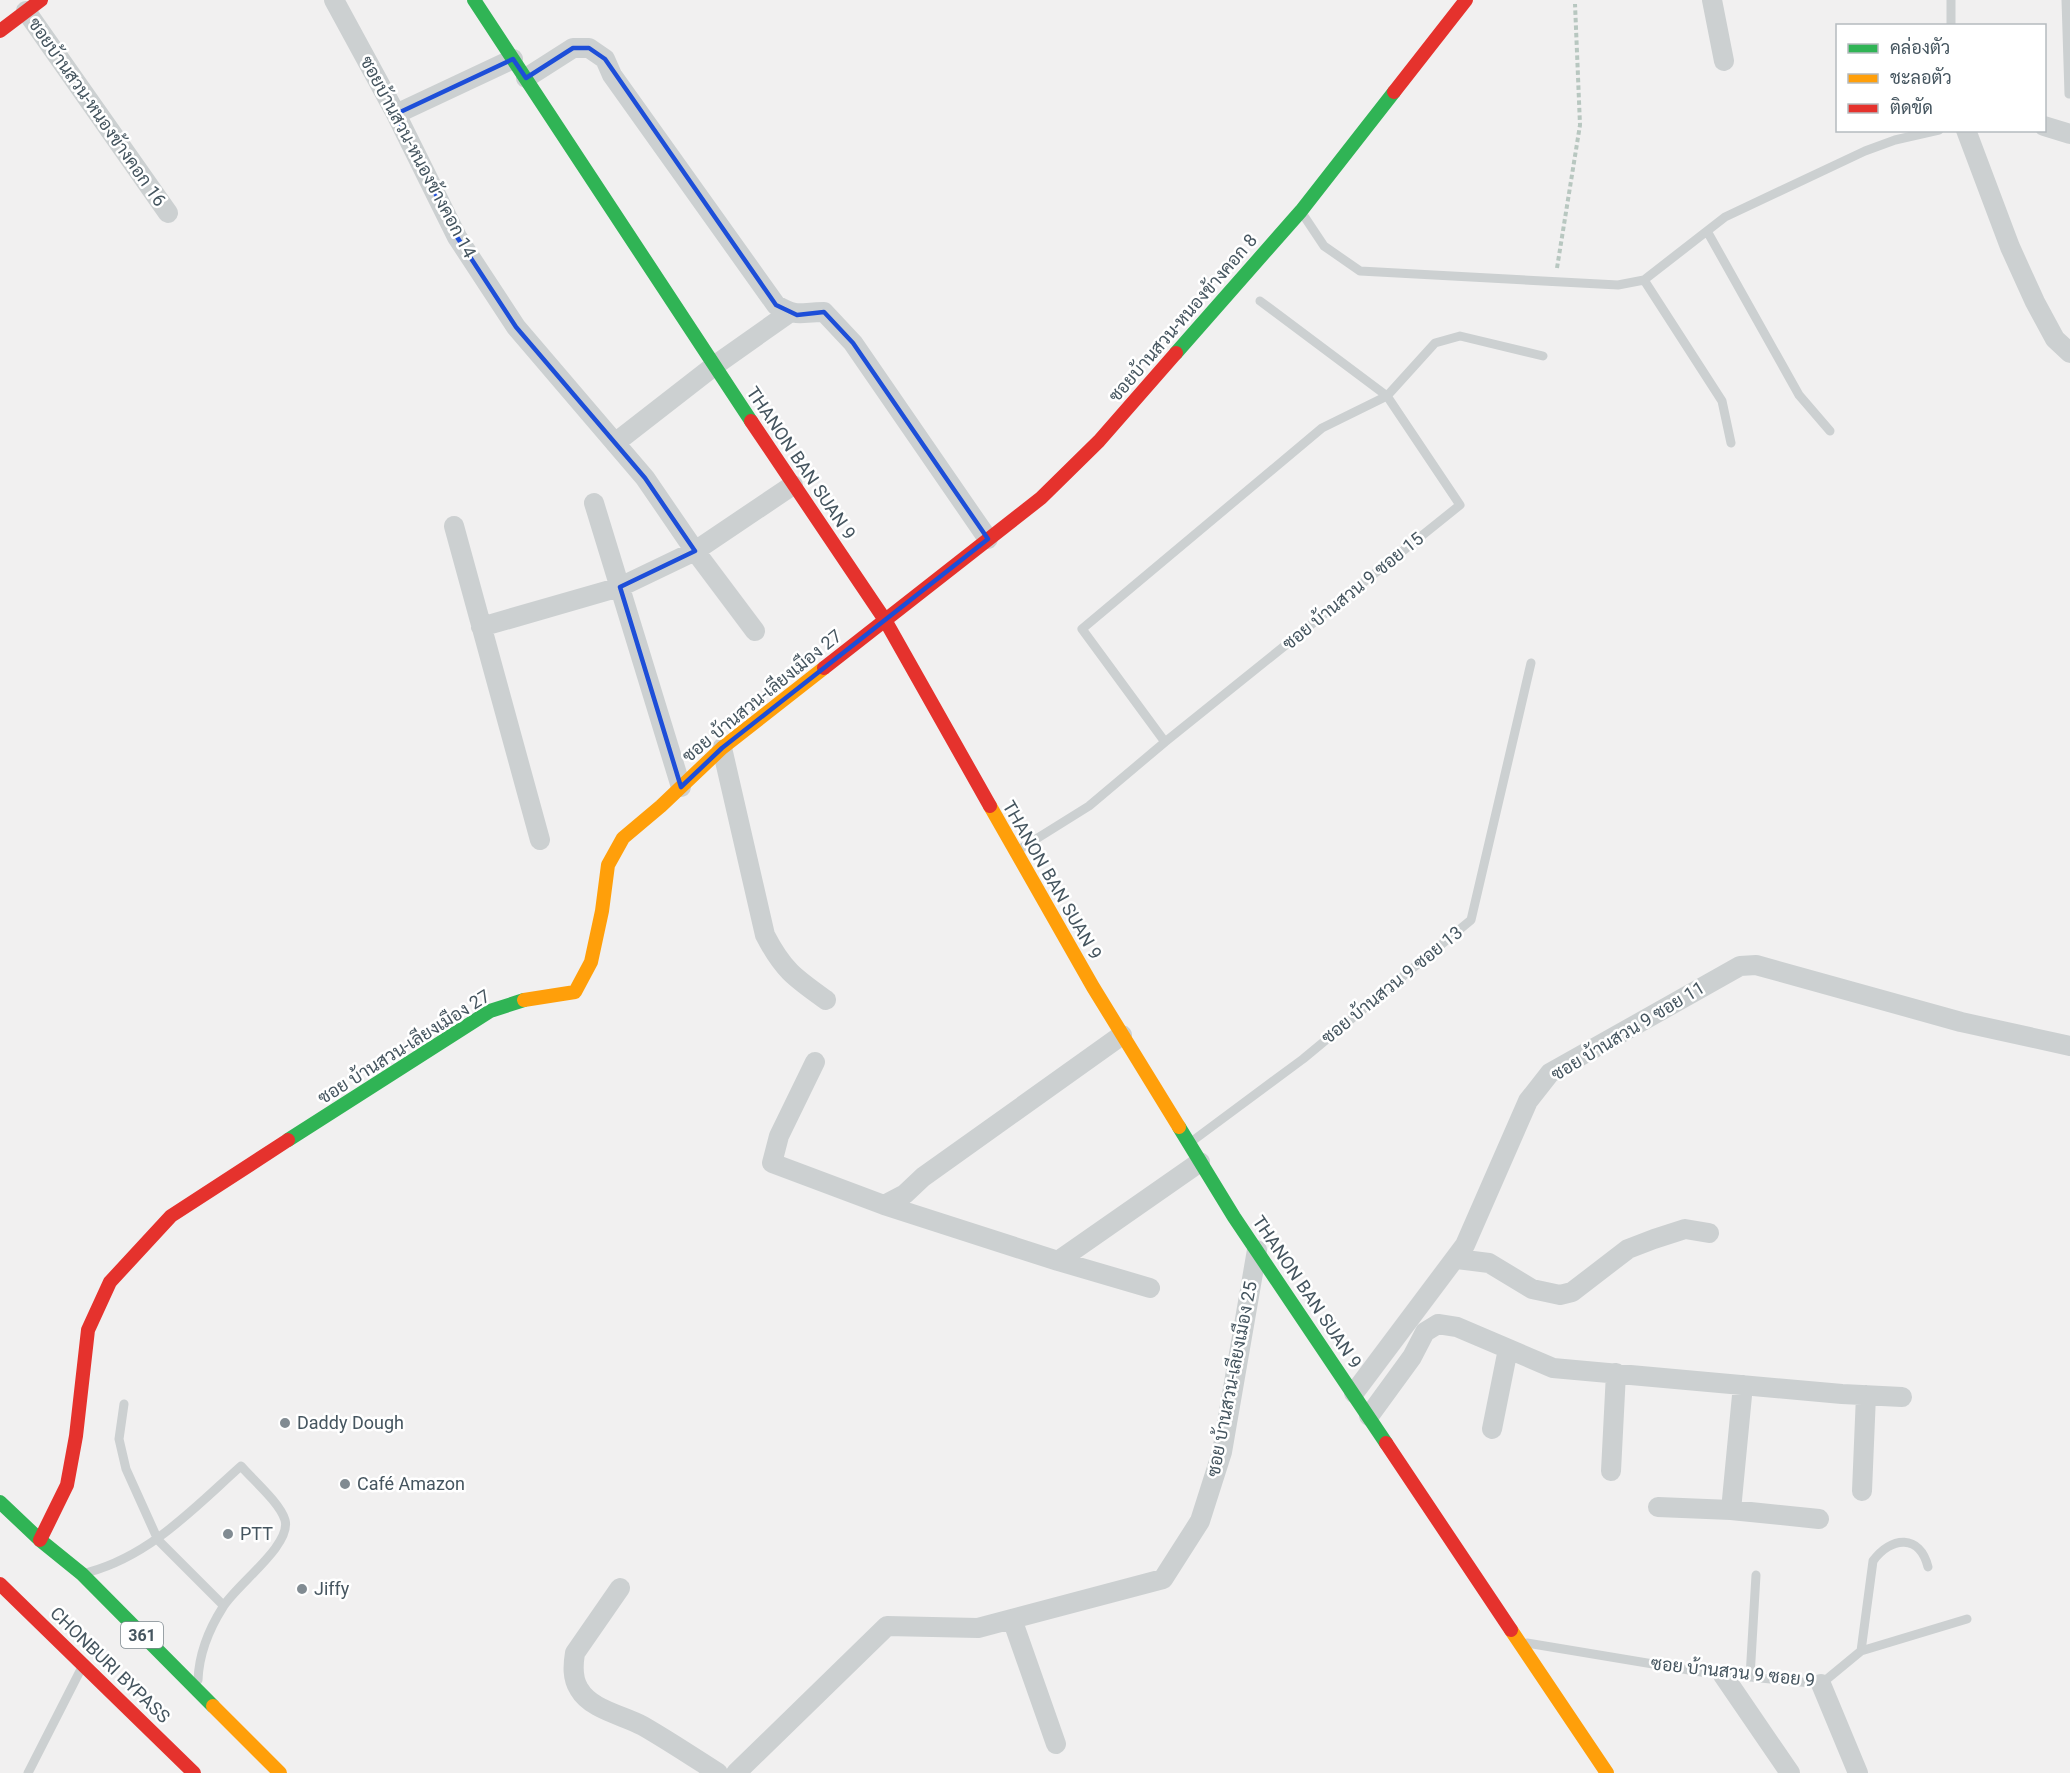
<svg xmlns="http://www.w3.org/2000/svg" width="2070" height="1773" font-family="Roboto,Sarabun,sans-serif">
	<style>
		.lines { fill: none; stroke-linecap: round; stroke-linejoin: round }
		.path { stroke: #b8c7c0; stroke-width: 4; stroke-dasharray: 4.5 3; stroke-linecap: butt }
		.lane { stroke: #ccd0d1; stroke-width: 9 }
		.street { stroke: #ccd0d1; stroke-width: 20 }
		.fast { stroke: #30b455; stroke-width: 14 }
		.slow { stroke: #ff9f0a; stroke-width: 14 }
		.jam { stroke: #e5322d; stroke-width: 14 }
		.marked { fill: none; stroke: #1d4ed8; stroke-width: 4.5; stroke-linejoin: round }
		.poi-dot { fill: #818b92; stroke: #fff; stroke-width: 2 }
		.labels { text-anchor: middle; stroke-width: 5; stroke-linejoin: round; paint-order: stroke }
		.shield { fill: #fff; stroke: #7d888f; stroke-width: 1.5 }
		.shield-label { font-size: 16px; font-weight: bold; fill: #45555f }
		.street-label { font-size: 18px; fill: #45555f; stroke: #fff }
		.poi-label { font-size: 18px; fill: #45555f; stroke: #fff; text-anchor: start }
	</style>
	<rect width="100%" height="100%" fill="#f1f0f0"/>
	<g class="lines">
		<path class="path" d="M1557,268L1580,125L1575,4"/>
		<path class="lane" d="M1951,0V26
			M2066,0L2069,94
			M1302,213L1324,246L1360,271L1618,285L1644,280L1725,217L1865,151L1895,140L1939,130
			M1707,231L1799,395L1830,431
			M1644,280L1722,401L1731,443
			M1165,742L1082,629L1322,428L1387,396L1435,343L1460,336L1543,356
			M1017,851L1089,806L1165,742L1460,505L1387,396L1260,301
			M1191,1142L1303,1059L1471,920L1531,663
			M124,1404L119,1439L126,1469L158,1540L223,1605
			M89,1572C151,1555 195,1507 241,1466C253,1480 280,1503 285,1520C292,1545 236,1585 223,1607C209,1629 199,1654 198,1680
			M1527,1643L1701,1672L1821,1684L1861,1651L1967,1619
			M1861,1651L1873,1561C1891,1536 1920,1534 1928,1567
			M1750,1677L1756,1575
			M28,1773L80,1671"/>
		<path class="street" d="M334,0L396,114L457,237L516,327L645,478L695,551L755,631
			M1712,0L1724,61
			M26,11L168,213
			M526,78L573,48H589L605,59L612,75L776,305C799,318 799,312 824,312L853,343L988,539
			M396,114L513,59
			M2044,126L2070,134
			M1966,130L2010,247L2035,302L2055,339L2070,353
			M615,443L714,366L789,313
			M594,503L681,787
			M454,526L540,840
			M481,627L620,587L695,551L793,485
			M722,748L765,935C783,970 795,978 826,1000
			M1122,1035L923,1177L905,1194L884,1205L1058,1261L1150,1288
			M815,1062L779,1136L772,1163L884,1205
			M1457,1259L1489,1263L1532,1289L1560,1295L1572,1292L1628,1249L1654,1239L1685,1229L1709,1233
			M1058,1261L1200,1162
			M1354,1393L1465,1245L1528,1101L1550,1073L1740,966L1756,965L1961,1022L2070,1046
			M1369,1416L1412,1357L1425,1332L1438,1324L1457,1327L1553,1368L1842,1394L1902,1397
			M1492,1429L1508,1349
			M1611,1471L1616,1373
			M1862,1491L1866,1395
			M1658,1507L1731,1510L1819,1519
			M1731,1510L1743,1385
			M620,1588L575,1653C573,1665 572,1678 579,1689C591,1710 623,1715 643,1726C669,1741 693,1757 718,1773
			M1012,1619L1056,1744
			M1723,1675L1790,1773
			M1821,1684L1858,1773
			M736,1773L887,1626L978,1628L1163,1579L1200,1521L1222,1452L1257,1250"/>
		<path class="fast" d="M474,0L751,421
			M1176,353L1301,211L1394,92
			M1179,1127L1234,1217L1386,1443
			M288,1140L490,1011L524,1000
			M0,1502L40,1540L82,1574L213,1706"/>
		<path class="slow" d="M990,806L1093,987L1179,1127
			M524,1000L575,992L591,962L602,911L608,865L623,838L661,806L722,748L824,668
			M1511,1630L1607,1773
			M213,1706L280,1773"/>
		<path class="jam" d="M0,31L41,0
			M1394,92L1466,0
			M751,421L885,620L990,806
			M824,668L1041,498L1099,441L1176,353
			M1386,1443L1511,1630
			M40,1540L67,1485L76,1436L88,1330L110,1282L171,1216L288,1140
			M0,1584L194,1773"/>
	</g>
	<path class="marked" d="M573,48H589L605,59L776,305L797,315L824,312L853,343L988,539L722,748L681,787L620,587L695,551L645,478L516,327L457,237L396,114L513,59L526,78Z"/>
	<g class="poi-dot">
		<circle cx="285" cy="1423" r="6"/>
		<circle cx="345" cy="1484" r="6"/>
		<circle cx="228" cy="1534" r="6"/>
		<circle cx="302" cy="1589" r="6"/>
	</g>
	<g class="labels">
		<rect class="shield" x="121" y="1622" width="42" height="26" rx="4.5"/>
		<g class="shield-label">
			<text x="142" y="1641">361</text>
		</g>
		<g class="street-label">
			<text transform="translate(97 112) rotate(55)" y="6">ซอยบ้านสวน-หนองข้างคอก 16</text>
			<text transform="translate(418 157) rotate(62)" y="6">ซอยบ้านสวน-หนองข้างคอก 14</text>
			<text transform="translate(1183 318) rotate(-49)" y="6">ซอยบ้านสวน-หนองข้างคอก 8</text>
			<text transform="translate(801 463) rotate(56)" y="6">THANON BAN SUAN 9</text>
			<text transform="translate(1353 591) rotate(-39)" y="6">ซอย บ้านสวน 9 ซอย 15</text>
			<text transform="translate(762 696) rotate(-39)" y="6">ซอย บ้านสวน-เลียงเมือง 27</text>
			<text transform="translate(1052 880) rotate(60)" y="6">THANON BAN SUAN 9</text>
			<text transform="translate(1392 985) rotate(-39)" y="6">ซอย บ้านสวน 9 ซอย 13</text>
			<text transform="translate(1628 1031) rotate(-31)" y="6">ซอย บ้านสวน 9 ซอย 11</text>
			<text transform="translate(404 1047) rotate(-32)" y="6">ซอย บ้านสวน-เลียงเมือง 27</text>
			<text transform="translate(1307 1292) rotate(56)" y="6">THANON BAN SUAN 9</text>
			<text transform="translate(1232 1379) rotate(-79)" y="6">ซอย บ้านสวน-เลียงเมือง 25</text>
			<text transform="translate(110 1665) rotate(44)" y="6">CHONBURI BYPASS</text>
			<text transform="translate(1733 1672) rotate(6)" y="6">ซอย บ้านสวน 9 ซอย 9</text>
		</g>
		<g class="poi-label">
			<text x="297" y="1429">Daddy Dough</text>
			<text x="357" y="1490">Café Amazon</text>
			<text x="240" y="1540">PTT</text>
			<text x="314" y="1595">Jiffy</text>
		</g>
	</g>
	<rect x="1836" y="24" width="210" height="108" fill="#ffffff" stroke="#b5bbbf" stroke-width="1.5"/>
	<rect x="1848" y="44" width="30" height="9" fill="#30b455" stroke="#b5bbbf" stroke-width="1.5"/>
	<text x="1890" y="54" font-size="18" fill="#45555f">คล่องตัว</text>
	<rect x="1848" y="74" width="30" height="9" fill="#ff9f0a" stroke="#b5bbbf" stroke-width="1.5"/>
	<text x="1890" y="84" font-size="18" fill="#45555f">ชะลอตัว</text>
	<rect x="1848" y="104" width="30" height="9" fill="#e5322d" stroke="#b5bbbf" stroke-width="1.5"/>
	<text x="1890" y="114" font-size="18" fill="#45555f">ติดขัด</text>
</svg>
